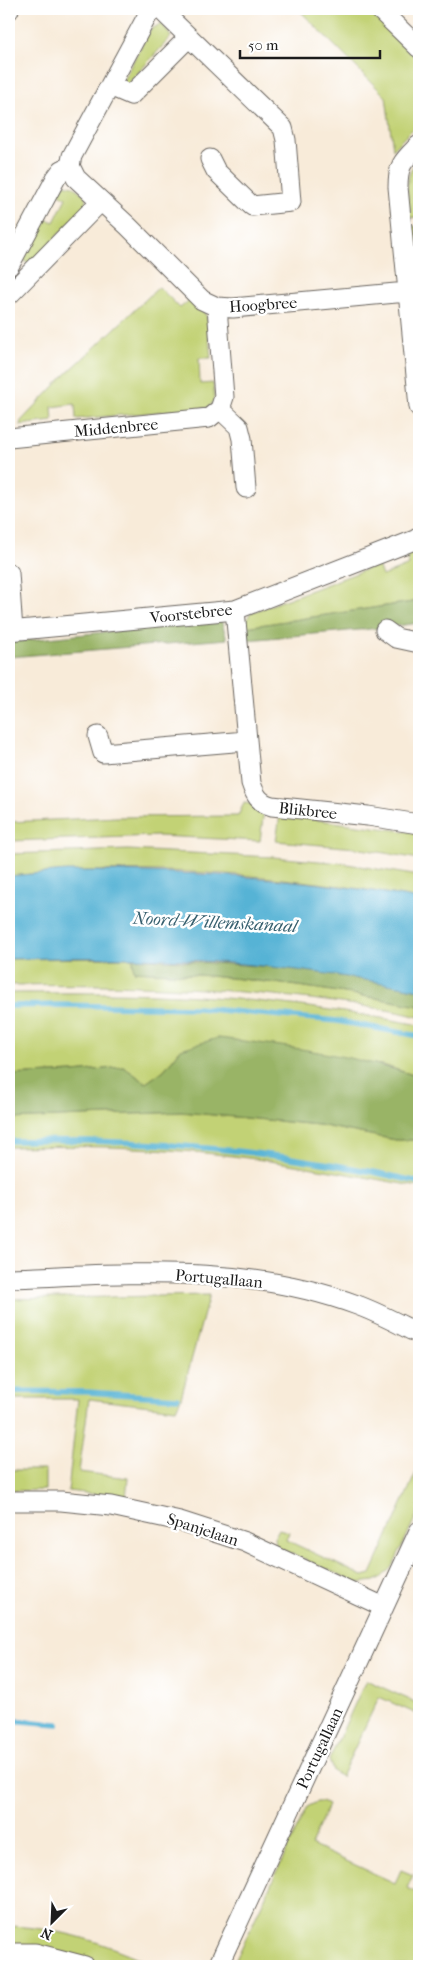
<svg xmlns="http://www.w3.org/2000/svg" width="428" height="1975" font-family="'IM FELL French Canon',serif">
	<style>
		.green { fill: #c2d274; stroke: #6f7748 }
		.forest { fill: #99b466; stroke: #5a6841 }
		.water { fill: #57b3d5; stroke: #3a6878 }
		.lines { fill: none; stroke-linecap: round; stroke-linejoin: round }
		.stream { stroke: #57b3d5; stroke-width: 5.5 }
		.minor-casing { stroke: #69645e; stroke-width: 21 }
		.minor { stroke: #fff; stroke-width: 19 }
		.labels { text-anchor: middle; stroke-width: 5; stroke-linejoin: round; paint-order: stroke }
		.street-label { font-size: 16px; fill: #1c1c1c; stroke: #fff }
		.water-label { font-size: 18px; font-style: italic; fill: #37606f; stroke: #fff }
	</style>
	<rect width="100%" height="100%" fill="#fff"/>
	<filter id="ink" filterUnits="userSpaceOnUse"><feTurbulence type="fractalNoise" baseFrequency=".02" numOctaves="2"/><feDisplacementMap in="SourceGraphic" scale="10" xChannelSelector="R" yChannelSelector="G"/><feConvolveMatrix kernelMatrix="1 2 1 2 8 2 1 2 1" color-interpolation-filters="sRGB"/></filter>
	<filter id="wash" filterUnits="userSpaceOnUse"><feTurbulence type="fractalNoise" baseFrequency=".0096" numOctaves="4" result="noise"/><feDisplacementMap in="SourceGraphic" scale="20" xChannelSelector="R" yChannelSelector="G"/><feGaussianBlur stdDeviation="1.12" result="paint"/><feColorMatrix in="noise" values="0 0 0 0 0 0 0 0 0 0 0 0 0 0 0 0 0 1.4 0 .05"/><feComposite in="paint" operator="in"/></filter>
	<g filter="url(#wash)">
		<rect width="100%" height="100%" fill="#f8ebd9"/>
		<path class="green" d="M298,9H367L419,61V123L393,149L386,97Z
			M162,23L171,37L125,87L122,82L150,30Z
			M419,158V217L410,218C408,194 402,177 419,158Z
			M65,184L73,186L86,196L85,206L30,265L22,259L43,218L54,222L66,198L58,193Z
			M419,226V318L411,227Z
			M159,287L180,308L191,299L204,312L207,318L211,358H199L200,384L213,383C214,393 217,403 206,408L76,419L75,404L52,407L53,421L20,425L21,421L63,377Z
			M419,550V601L247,627L246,622L250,613L378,565L382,576L409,565L406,554Z
			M244,803L252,804L264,810L260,841L158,836L9,841V822L116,817L238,816Z
			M280,815L419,833V859L356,848L276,841Z
			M128,850L273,857L341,863L419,876V899C287,874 143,863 9,876V854Z
			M133,958L134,971C230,975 325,988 419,1006V1017C384,1008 347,1004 311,999C210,987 110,983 9,985V959Z
			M9,993C72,993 135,992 198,996C272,1001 347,1011 419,1025V1077L383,1065L181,1049L164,1070L146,1083L124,1067L74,1072L9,1075Z
			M182,1112L319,1125L396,1140H419V1187C336,1172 252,1155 168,1150C115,1146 62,1146 9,1147V1119Z
			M209,1295L181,1398L176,1409L89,1399L79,1472L128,1478L126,1498L68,1491L78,1399H9V1299Z
			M419,1466V1510L396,1559L391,1568L381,1578L374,1581L358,1583L279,1548L275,1544L274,1538L279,1529L289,1532L286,1540L363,1576L371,1574Z
			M9,1470H45V1490L9,1491Z
			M366,1680L419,1704V1715L379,1697L341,1777L333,1771L329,1760Z
			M317,1802H322L328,1805L311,1845L395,1883L401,1870L413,1875L407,1888L419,1894V1966H233L307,1807Z
			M9,1926C62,1928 108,1944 156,1966H106L70,1954L9,1944Z"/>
		<path class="forest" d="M419,601V623L381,628L247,640L246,627Z
			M221,620L227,639L9,657V642Z
			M133,958L290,968L365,979L419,990V1006C325,988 230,975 134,971Z
			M218,1038C286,1046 354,1055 419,1077V1140H396L319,1125L182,1112L9,1119V1075L74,1072L124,1067L146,1083L164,1070L181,1049Z"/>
		<path class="water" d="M66,871C185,871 302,877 419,899V990C325,971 230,960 134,958C92,957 50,958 9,959V876Z"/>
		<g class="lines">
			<path class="stream" d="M9,1006L60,1005L198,1008L337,1021L419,1036
				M9,1141C144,1138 287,1151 419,1182
				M9,1391L87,1392L177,1398
				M9,1720L58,1724"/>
		</g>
	</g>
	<g filter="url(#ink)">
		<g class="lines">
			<defs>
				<path id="minor" d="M151,9L72,156L70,166L76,178L128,226L202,300L217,307L233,308L407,292
					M160,9L283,128L286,140L291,202L252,206L216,171L210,159
					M379,9L419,48
					M9,10V9
					M110,86L131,95L189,37
					M419,145C403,161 398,164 398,187L419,407
					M9,266L56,178L62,170L70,166
					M9,295L101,201
					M220,409L239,427L242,439L246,488
					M9,438L209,418L220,409L224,397L217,307
					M9,573L13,631
					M235,610L251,783C255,795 259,803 272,806L368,816L419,824
					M385,630L396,638L419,643
					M9,631L235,610L417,539L419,537
					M98,736L103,753L246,741
					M9,1278C126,1274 245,1263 357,1305C379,1313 399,1324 419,1334
					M9,1501H61L111,1506L180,1521L245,1542L384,1607
					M9,1953H35L85,1966
					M218,1966L419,1531"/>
			</defs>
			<use href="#minor" class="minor-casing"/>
			<use href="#minor" class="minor"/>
		</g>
	</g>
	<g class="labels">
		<g class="street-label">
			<text transform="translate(263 304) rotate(-4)" y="6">Hoogbree</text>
			<text transform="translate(116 427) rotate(-5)" y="6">Middenbree</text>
			<text transform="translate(191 613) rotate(-6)" y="6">Voorstebree</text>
			<text transform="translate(308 810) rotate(6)" y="6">Blikbree</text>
			<text transform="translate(219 1278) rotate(5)" y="6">Portugallaan</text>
			<text transform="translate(203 1529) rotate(18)" y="6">Spanjelaan</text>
			<text transform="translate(319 1748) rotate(-65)" y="6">Portugallaan</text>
		</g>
		<g class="water-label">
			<text transform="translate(215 922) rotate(3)" y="6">Noord-Willemskanaal</text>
		</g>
	</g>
	<rect width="428" height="1975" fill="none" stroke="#fff" stroke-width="30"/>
	<g transform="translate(52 1922) rotate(204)" stroke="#ffffff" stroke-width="4" paint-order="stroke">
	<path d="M0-4L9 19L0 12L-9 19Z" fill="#1c1c1c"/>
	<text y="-8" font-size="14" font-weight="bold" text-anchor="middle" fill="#1c1c1c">N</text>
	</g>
	<path d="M240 50v8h140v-8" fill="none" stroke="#1c1c1c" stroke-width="2.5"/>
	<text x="248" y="50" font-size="15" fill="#1c1c1c" stroke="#ffffff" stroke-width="4" paint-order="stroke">50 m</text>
</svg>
